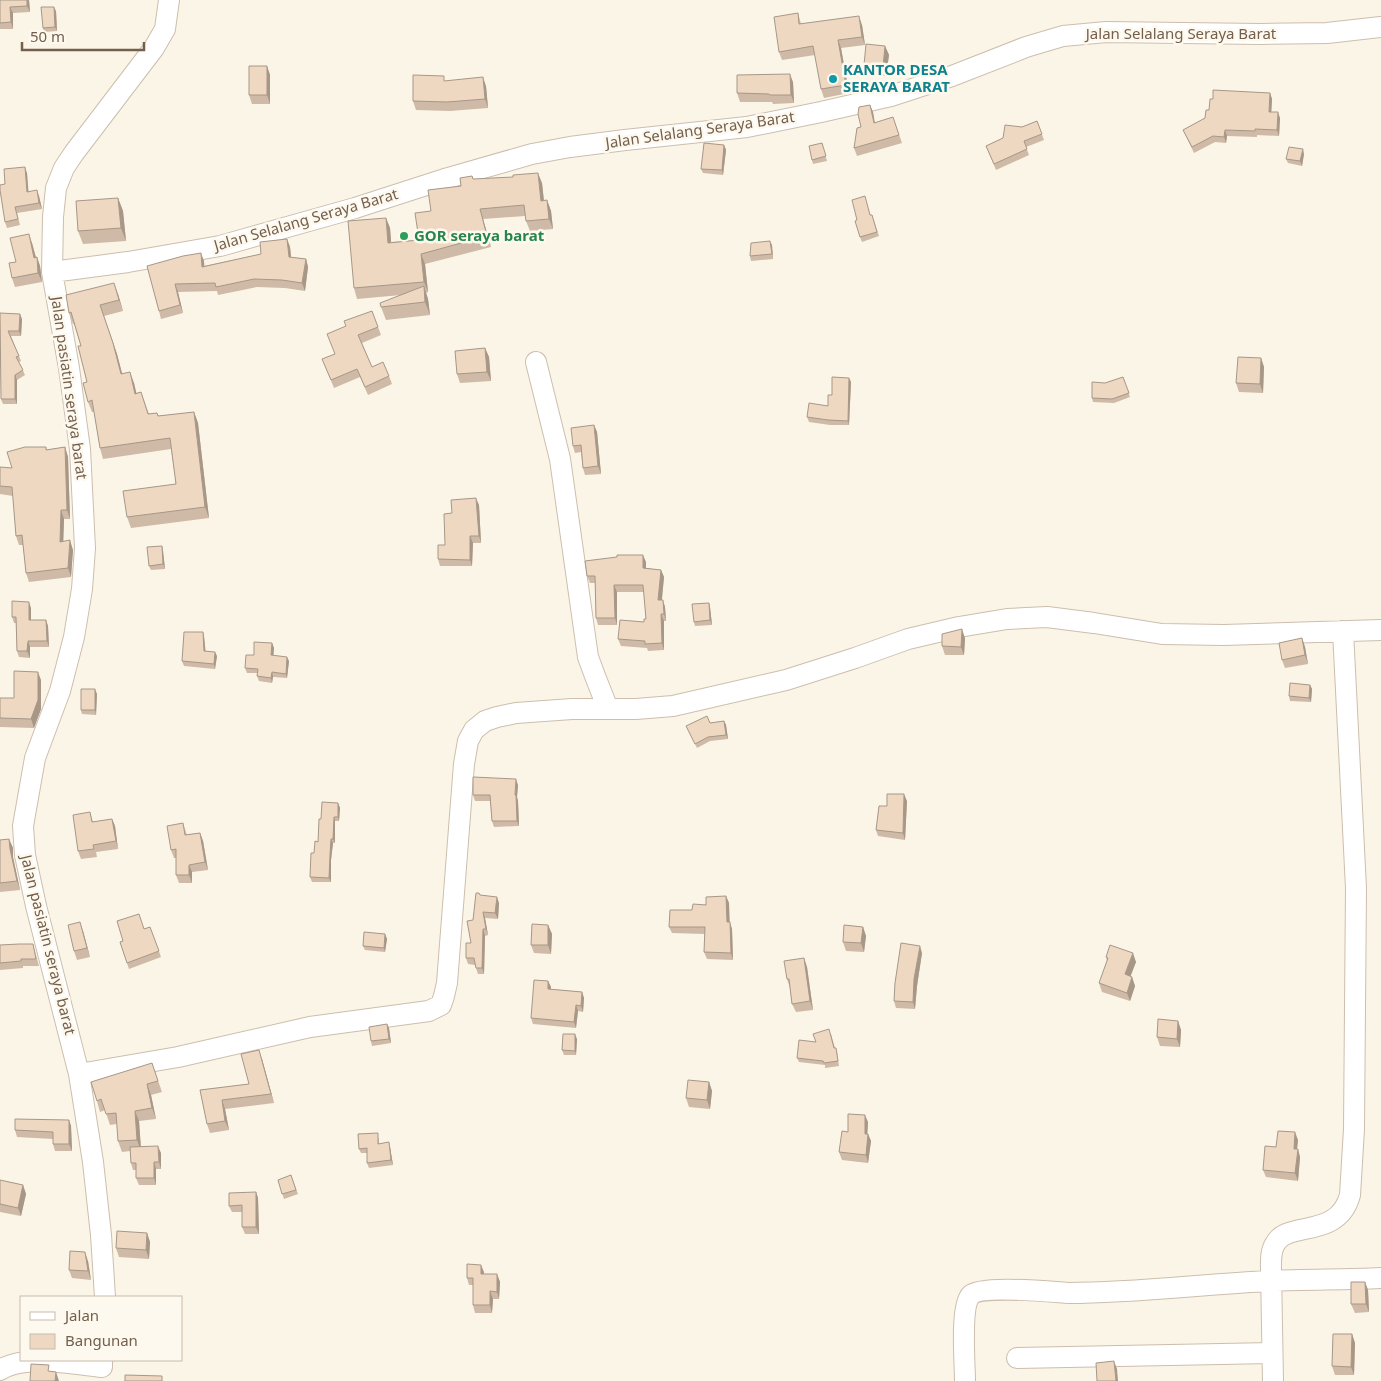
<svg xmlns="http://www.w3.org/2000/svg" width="1381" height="1381" font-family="'Noto Sans',sans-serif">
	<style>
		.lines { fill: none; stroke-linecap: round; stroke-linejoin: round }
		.minor-casing { stroke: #cdbeae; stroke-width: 22 }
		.minor { stroke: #fff; stroke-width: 20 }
		.wall { fill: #cebaa6 }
		.shaded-wall { fill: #a79787 }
		.building { fill: #efd8c1; stroke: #a79787 }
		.culture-dot { fill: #0f9aa8; stroke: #fef9ee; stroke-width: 2 }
		.leisure-dot { fill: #2e9e5b; stroke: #fef9ee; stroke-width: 2 }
		.labels { text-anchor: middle; stroke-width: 5; stroke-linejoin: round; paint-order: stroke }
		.street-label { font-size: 15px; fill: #745f4d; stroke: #fef9ee }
		.culture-label { font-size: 15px; font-weight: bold; fill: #0d838f; stroke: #fef9ee; text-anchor: start }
		.leisure-label { font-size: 15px; font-weight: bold; fill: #27864d; stroke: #fef9ee; text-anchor: start }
	</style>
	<rect width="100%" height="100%" fill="#fbf5e7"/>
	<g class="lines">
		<defs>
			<path id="minor" d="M52,272L128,262L220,246L355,208L448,178L532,154L570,147L625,140L747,127L821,112L891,96L952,76L1026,47L1063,36L1106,32L1260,34L1327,33L1381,27
				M536,362L560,459L588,657L595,676L608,709
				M79,1074L178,1057L310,1027L429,1011L441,1005L444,996L447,983L464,764L468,741L474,730L485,721L497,717L516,713L572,709H636L673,706L786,680L855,658L908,639L959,627L1007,619L1047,617L1094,623L1162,634L1224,635L1381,630
				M105,1297L101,1235L93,1162L79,1074L36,906L25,855L23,826L35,758L60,691L74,637L82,589L85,548L80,449L69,368L52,272L53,217L56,188L64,168L74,153L154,48L165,29L169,0
				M1017,1358L1272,1353
				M0,1370C24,1354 74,1364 102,1367V1360
				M965,1381C965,1364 960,1306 971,1295C981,1285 1052,1292 1069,1293C1137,1293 1203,1284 1271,1281C1307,1279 1344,1280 1381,1278
				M1273,1381L1271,1271C1271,1262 1270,1252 1275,1244C1287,1220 1338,1240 1350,1195L1354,1129L1356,888L1343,631"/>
		</defs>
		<use href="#minor" class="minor-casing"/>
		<use href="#minor" class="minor"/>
	</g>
	<path class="wall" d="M0,0H29L30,12L13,13V29H0Z
		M56,11L57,31L44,32L43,28Z
		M798,13L801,24L862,25L865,45L841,48L849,93L824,98L821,89L815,55L782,60L779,52Z
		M885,46L889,55L886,76L867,74L864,65Z
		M267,66L270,75V104H252L249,95Z
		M793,82L794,103L773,104L772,102H740L737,93Z
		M486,86L488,108L450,111L416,110L413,101Z
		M1270,93L1272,99L1271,112L1280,118L1279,136L1257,135V137L1227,136L1226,143L1215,142L1194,153L1183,130L1205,118L1209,110L1213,99Z
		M870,105L873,112L875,123L893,117L902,143L857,156L854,148L861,127Z
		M1037,121L1044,140L1026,147L1029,155L996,170L986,146L1003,138L1022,127Z
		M822,143L827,161L813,164L812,160Z
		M724,145L726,150L723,175L703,173L701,169Z
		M1304,154L1302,166L1288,163L1286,159Z
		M27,173L28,191L39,196L42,209L17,213L20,225L7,228L5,222V184Z
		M472,176L473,179L542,183L544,201L547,200L551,211L553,229L530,231L526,221L525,216L483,219L491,247L425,264L428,292L426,293L428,299L430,315L386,320L381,307L401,295L357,299L354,288L386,218L390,228L391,242L419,240L431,211L461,186Z
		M118,198L123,211L126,241L83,244L78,231Z
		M866,201L870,215H872L879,236L862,242L860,237L857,220Z
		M287,239L290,247L291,257L306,259L308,267L305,291L285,288L257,287L218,295L217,291L178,292L183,313L161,319L159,311L147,266L204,261V266L261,254Z
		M32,243L36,257H37L40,266L42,282L15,287L12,278L16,262Z
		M772,245L773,259L751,261L750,256Z
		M118,294L123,311L104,316L117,354L122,373L134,383L136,393L141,392L149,414L157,413L159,416L194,412L198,423L209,518L131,528L127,517L176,484L171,449L103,459L100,448L94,412H92L88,402L87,382L81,346L74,324H73L69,313Z
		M372,311L381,335L362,343L372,367L389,376L392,384L368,395L360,377L334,388L322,359L335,354L346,326Z
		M0,313L22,319L21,336H11L21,361L19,362L25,375L17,380V404H3L1,399Z
		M485,348L489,357L491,381L460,383L457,374Z
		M1261,358L1264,367L1263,393L1239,392L1236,383Z
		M1123,377L1130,397L1114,403L1093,402L1092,398L1105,383Z
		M849,378L851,382L849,425H830L809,422L807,417L828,406Z
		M594,425L597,432L601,474L585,475L583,468L581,452L575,453L573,446Z
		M46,447L47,450L65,447L68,457L70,519H64L63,541L73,550L71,577L29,582L26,573L23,545H19L16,536L13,496L0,494V467L12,468Z
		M479,505L481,543H473L472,566H440L438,559L445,545L452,513Z
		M162,546L163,551L165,569L151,570L149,566Z
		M646,562V568L661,570L664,577L662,600L665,607L666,621H664V650L648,651L647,648L621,646L618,639L644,622L646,619L644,592H617V625H598L596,618L595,583H590L587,576Z
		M709,603L710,607L712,625L695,626L694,622Z
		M31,608V620H46L48,626L49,647H30V658L19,657L17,651L16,623H14L12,617Z
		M203,632L204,636L205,651L217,656L215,669L184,666L182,661Z
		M965,638L964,655H945L942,646Z
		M1302,638L1305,647L1308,664L1285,668L1282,660Z
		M272,643L274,648L273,656L289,661L287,678L273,677L272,683L259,681L257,676V673H247L245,668L254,655Z
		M41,680V709L34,728L0,727V698H14Z
		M1310,685L1312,689L1311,702L1290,701L1289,696Z
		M97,694L96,715L82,714L81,710Z
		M724,721L726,725L728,739L710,741L697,748L686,726Z
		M518,785L517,797L518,801L519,826L494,827L492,821L490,801H475L473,795Z
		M907,801L905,840L878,836L876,830L887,806Z
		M338,803L340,808L339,821H335V843H333L331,860V882H312L310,877L314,853L318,842L321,819Z
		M90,812L93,822L112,819L115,826L118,849L96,852L97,857L81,859L78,851Z
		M183,823L187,835L200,833L203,841L208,870L192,872V883H179L176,875V858H174L171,850Z
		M9,839L13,848V857L20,890L0,892V840Z
		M480,895L499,903L498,919L485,918L488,935L485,936L484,974H478L475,965L468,964L466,958L471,943L473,920Z
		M726,896L729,903V922L732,929L733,960L707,959L704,952L705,934L672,933L669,927L692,910Z
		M548,925L552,934L551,954L534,953L531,945Z
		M150,927L161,957L129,969L120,942L144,929Z
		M863,927L866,936L864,952L846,951L843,942Z
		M83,931L90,957L77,960L74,951Z
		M385,934L387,939L385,952L365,950L363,946Z
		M33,944L39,966H23V968L0,970V945Z
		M922,953L917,986L915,1009L896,1008L894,1001Z
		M1106,957L1136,962L1130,976L1132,977L1135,986L1130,1001L1102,992L1099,983L1107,961Z
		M804,958L807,967L813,1010L796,1012L792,1004L790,988L787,979Z
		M548,981L551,987L550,989L582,992L584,998L583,1012L578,1011L576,1028L533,1024L531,1018Z
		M1178,1021L1181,1030L1180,1047L1160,1046L1157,1037Z
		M387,1024L389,1028L391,1043L372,1046L371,1041Z
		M831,1034L835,1048H836L837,1052L839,1066L825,1068V1065L799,1062L797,1058L816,1042Z
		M577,1039L576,1055H564L562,1050Z
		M262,1059L274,1103L225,1109L229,1130L210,1133L207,1124L200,1090L249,1084Z
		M152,1063L162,1092L151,1095L156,1119L139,1121L141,1147L161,1153V1169H156V1185H139L136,1178V1170H133L131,1163L130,1151L122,1152L118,1141L117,1124L110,1125L105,1110L100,1112L97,1101Z
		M709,1082L712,1091L710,1109L689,1107L686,1098Z
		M69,1120L71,1126L72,1151H55L53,1144V1139L17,1137L15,1130Z
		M868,1122L867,1134H868L871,1141L868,1163L842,1160L839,1152Z
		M379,1138V1144L390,1147L393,1165L369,1168L367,1163V1153H361L359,1149Z
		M1298,1140L1297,1149L1300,1157L1298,1181L1266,1177L1263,1170L1276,1147Z
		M291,1175L298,1194L284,1199L278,1180Z
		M0,1180L23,1185L26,1194L21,1216L0,1212Z
		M256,1192L258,1198L259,1234H245L242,1227V1212H232L229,1206Z
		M147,1233L150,1242L149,1259L119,1257L116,1248Z
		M88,1261L91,1280L72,1278L69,1270Z
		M484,1272V1274H497L500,1282L499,1299H493L492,1313H475L473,1305V1285H469L467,1278Z
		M1365,1282L1368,1290L1369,1312L1355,1313L1351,1304Z
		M1352,1334L1355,1343L1354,1375H1335L1332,1366Z"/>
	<path class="shaded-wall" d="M27,0H29L30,12L27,6Z
		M10,7L13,13V29L11,22Z
		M54,7L56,11L57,31L55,27Z
		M859,16L862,25L865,45L862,37Z
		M838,40L841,48L849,93L846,85Z
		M885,46L889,55L886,76L883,67Z
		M267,66L270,75V104L267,95Z
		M790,74L793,82L794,103L791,95Z
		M483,77L486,86L488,108L485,99Z
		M1270,93L1272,99L1271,118L1269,112Z
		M870,105L873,112L876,131L874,123Z
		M1278,112L1280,118L1279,136L1277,130Z
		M1225,130L1227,136L1226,143L1224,137Z
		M724,145L726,150L723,175L722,170Z
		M1303,149L1304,154L1302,166L1300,161Z
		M25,167L27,173L29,198L27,192Z
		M538,173L542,183L545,212L541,201Z
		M37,190L39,196L42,209L39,203Z
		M118,198L123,211L126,241L121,228Z
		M547,200L551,211L553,229L549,219Z
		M480,209L483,219L491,247L487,236Z
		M386,218L390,228L392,253L388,243Z
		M29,234L32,243L38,266L34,258Z
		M287,239L290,247L292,265L289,257Z
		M770,241L772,245L773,259L772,254Z
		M201,253L204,261L205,275L202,267Z
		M421,254L425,264L428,292L424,282Z
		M37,257L40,266L42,282L38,273Z
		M306,259L308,267L305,291L302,283Z
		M114,283L118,294L123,311L119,300Z
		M175,284L178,292L183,313L180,305Z
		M424,286L428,299L430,315L425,302Z
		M100,305L117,354L125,385L121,374Z
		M20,314L22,319L21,336L19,331Z
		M485,348L489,357L491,381L487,372Z
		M1261,358L1264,367L1263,393L1260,384Z
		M130,372L134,383L139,404L135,394Z
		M15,375L17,380V404L15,399Z
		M849,378L851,382L849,425L848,421Z
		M194,412L198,423L209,518L205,507Z
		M594,425L597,432L601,474L598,466Z
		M65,447L68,457L70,519L67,510Z
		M476,498L479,505L481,543L479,536Z
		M61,510L64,519L63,551L60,542Z
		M470,536L473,543L472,566L470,560Z
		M70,540L73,550L71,577L68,568Z
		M162,546L163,551L165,569L163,564Z
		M643,555L646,562V575L643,568Z
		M661,570L664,577L661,607L658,600Z
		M614,585L617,592V625L615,618Z
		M663,600L665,607L666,621L664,614Z
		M29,602L31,608V626L29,620Z
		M709,603L710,607L712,625L710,620Z
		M661,614L664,621V650L662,643Z
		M46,620L48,626L49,647L47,641Z
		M962,629L965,638L964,655L961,647Z
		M203,632L204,636L206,655L204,651Z
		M1302,638L1305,647L1308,664L1305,655Z
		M28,641L30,647V658L27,651Z
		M272,643L274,648L273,660L271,655Z
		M215,652L217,656L215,669L214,664Z
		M287,657L289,661L287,678L286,674Z
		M38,672L41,680V709L34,728L31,719Z
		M272,672L273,677L272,683L271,678Z
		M1310,685L1312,689L1311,702L1309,698Z
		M95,689L97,694L96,715L95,710Z
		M724,721L726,725L728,739L726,735Z
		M516,779L518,785L517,797L518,801L519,826L517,821L515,795Z
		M904,794L907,801L905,840L903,833Z
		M338,803L340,808L339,821L338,817Z
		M334,817L335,821V843L333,839Z
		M112,819L115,826L118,849L116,841Z
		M200,833L203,841L208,870L205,862Z
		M9,839L13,848V857L20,890L17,881L10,849Z
		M331,839L333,843L331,860V882L329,878L330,855Z
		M189,865L192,872V883L189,875Z
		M726,896L729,903L730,929L727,922Z
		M497,897L499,903L498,919L495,913Z
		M483,912L485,918L488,935L486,929Z
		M80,922L83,931L90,957L87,948Z
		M730,922L732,929L733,960L731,953Z
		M548,925L552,934L551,954L548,945Z
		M863,927L866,936L864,952L861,943Z
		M483,929L485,936L484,974L482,968Z
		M385,934L387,939L385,952L384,948Z
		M920,946L922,953L917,986L915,1009L913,1002L914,979Z
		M1133,953L1136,962L1128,983L1125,974Z
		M804,958L807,967L813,1010L810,1001Z
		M1132,977L1135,986L1130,1001L1127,993Z
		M548,981L551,987L550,995L548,989Z
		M582,992L584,998L583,1012L581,1006Z
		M576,1005L578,1011L576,1028L574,1022Z
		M1178,1021L1181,1030L1180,1047L1177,1039Z
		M387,1024L389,1028L391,1043L389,1039Z
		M575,1034L577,1039L576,1055L575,1051Z
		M259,1050L262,1059L274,1103L271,1094Z
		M709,1082L712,1091L710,1109L707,1100Z
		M147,1084L151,1095L156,1119L152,1108Z
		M222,1100L225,1109L229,1130L225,1121Z
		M135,1111L139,1121L141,1151L137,1140Z
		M865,1115L868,1122L867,1141L865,1134Z
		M69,1120L71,1126L72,1151L69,1144Z
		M1295,1132L1298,1140L1296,1157L1294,1149Z
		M868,1134L871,1141L868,1163L866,1155Z
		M389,1142L390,1147L393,1165L391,1160Z
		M158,1146L161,1153V1169L159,1162Z
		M1298,1149L1300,1157L1298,1181L1295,1173Z
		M154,1162L156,1169V1185L154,1178Z
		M23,1185L26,1194L21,1216L18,1208Z
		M256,1192L258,1198L259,1234L256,1227Z
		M147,1233L150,1242L149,1259L146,1250Z
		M85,1252L88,1261L91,1280L88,1271Z
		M481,1265L484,1272L483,1282L481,1274Z
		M497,1274L500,1282L499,1299L497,1292Z
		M1365,1282L1368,1290L1369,1312L1366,1304Z
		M490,1291L493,1299L492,1313L490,1305Z
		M1352,1334L1355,1343L1354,1375L1351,1367Z
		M1114,1361L1117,1369L1118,1381H1116Z
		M56,1372L59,1381H55Z"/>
	<path class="building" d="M0,0H27V6L10,7L11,22L0,23Z
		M41,7H54L55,27L43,28Z
		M798,13L799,24L859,16L862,37L838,40L846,85L821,89L813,46L779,52L774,17Z
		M866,44L885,46L883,67L864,65Z
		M249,66H267V95H249Z
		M790,74L791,95H770L769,94L737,93V75Z
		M413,75L444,76V81L483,77L485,99L447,102L413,101Z
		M1213,90L1270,93L1269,112H1278L1277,130L1255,129V131L1225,130L1224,137L1213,136L1192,147L1183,130L1205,118L1206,110H1209L1210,99H1213Z
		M870,105L874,123L893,117L899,135L854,148L857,128L861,127L858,114L859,107Z
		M1037,121L1042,134L1024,141L1027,149L994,164L986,146L1003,138L1005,125L1022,127Z
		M704,143L724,145L722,170L701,169Z
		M822,143L826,156L812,160L809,146Z
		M1289,147L1303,149L1300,161L1286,159Z
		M25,167L27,192L37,190L39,203L15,207L18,219L5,222L0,190V185L5,184L4,169Z
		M538,173L541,201L547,200L549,219L526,221L524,205L480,209L487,236L421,254L424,282L354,288L348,221L386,218L388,243L419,240L415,213L431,211L428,190L461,186L460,178L472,176L473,179L513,177V175Z
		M865,196L870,215H872L877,232L860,237L855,221L857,220L852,200Z
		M118,198L121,228L78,231L76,201Z
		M29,234L34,258L37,257L38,273L12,278L9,263L16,262L10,238Z
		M287,239L289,257L306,259L302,283L282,280L254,279L216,287L215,283L175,284L180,305L159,311L147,266L183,256L201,253L202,267L261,254L260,242Z
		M770,241L772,254L750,256L751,243Z
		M114,283L119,300L100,305L113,343L121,374L130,372L135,394L141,392L148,414L157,413L158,416L194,412L205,507L127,517L123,491L176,484L170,438L100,448L92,400L88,402L83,383L87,382L78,346H81L71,312L69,313L66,295Z
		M424,286L425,302L381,307L380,303Z
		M372,311L378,327L358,335L372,367L383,362L389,376L365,387L357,369L331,380L322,359L335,354L327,334L346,326L344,321Z
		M0,313L20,314L19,331H8L19,356L16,357L23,370L15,375V399H1Z
		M485,348L487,372L457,374L455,351Z
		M1238,357L1261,358L1260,384L1236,383Z
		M832,377L849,378L848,421L828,420L807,417L809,403L828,406V395H832Z
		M1123,377L1129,393L1112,399L1092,398V382L1105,383Z
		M594,425L598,466L583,468L581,445L573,446L571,428Z
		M25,447H46V450L65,447L67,510H61L60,542L70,540L68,568L26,573L22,535L16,536L12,487L0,486V467L12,468L7,452Z
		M476,498L479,536H470V560L438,559V545H445L444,514L452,513L451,500Z
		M162,546L163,564L149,566L147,547Z
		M617,555H643V568L661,570L658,600H663L664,614H661L662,643L645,644V641L618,639L620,620L644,622V619H646L643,585H614L615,618H596L595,576H587L585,561L617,557Z
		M12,601L29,602V620H46L47,641H28L27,651H17L16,617H12Z
		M709,603L710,620L694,622L692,604Z
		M962,629L961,647L942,646V634Z
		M184,632H203L204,651L215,652L214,664L182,661Z
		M1302,638L1305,655L1282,660L1279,643Z
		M254,642L272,643L271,655L287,657L286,674L272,672L271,678L257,676L258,669L245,668L246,655H254Z
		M14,671L38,672V700L31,719L0,718V698H14Z
		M1290,683L1310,685L1309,698L1289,696Z
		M81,689H95V710H81Z
		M707,716L710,723L724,721L726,735L708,737L695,744L686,726Z
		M473,777L516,779L515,795H516L517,821H492L490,795H473Z
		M887,794H904L903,833L876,830L879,806H887Z
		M322,802L338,803V817H334L333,839H331L330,855L329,878L310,877L311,853H314L315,841L318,842L319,819H321Z
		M90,812L92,822L112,819L116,841L93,845L94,849L78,851L73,815Z
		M183,823L185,835L200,833L205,862L189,865V875H176V849L171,850L167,826Z
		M9,839L10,849L17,881L0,883V840Z
		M476,893H479L480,895L497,897L495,913L483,912L486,929H483L482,968H476L474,958H466V943H471L467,921L473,920Z
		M726,896L727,922H730L731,953L704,952L705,927H669L670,910H692L693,904L706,905V897Z
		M139,914L144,929L150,927L159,951L127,963L120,942L123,941L117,921Z
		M80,922L87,948L74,951L68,925Z
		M532,924L548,925V945H531Z
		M844,925L863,927L861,943L843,942Z
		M364,932L385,934L384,948L363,946Z
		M901,943L920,946L914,979L913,1002L894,1001L895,983Z
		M19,944H33L36,959H21V961L0,963V945Z
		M1110,945L1133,953L1125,974L1132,977L1127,993L1099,983L1108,958L1106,957Z
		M804,958L810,1001L792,1004L789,979H787L784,961Z
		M534,980L548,981V989L582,992L581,1006L576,1005L574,1022L531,1018Z
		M1158,1019L1178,1021L1177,1039L1157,1037Z
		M387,1024L389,1039L371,1041L369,1027Z
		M829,1029L834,1048H836L838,1061L824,1063L823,1061L797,1058L799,1040L816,1042L813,1034Z
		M563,1034H575V1051L562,1050Z
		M259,1050L271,1094L222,1100L225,1121L207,1124L200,1090L249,1084L241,1054Z
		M152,1063L158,1081L147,1084L152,1108L135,1111L137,1140L118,1141L116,1113L106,1114L101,1099L97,1101L91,1082Z
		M688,1080L709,1082L707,1100L686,1098Z
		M848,1114L865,1115V1134H868L866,1155L839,1152L842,1131L848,1132Z
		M15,1119L69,1120V1144H53V1132L15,1130Z
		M1278,1131L1295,1132L1294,1149H1298L1295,1173L1263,1170L1265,1146L1276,1147Z
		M378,1133V1144L389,1142L391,1160L367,1163V1148L359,1149L358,1134Z
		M158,1146L159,1162H154V1178H136V1163H131L130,1147Z
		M291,1175L296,1190L282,1194L278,1180Z
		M0,1180L23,1185L18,1208L0,1204Z
		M256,1192V1227H242V1205L229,1206V1193Z
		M117,1231L147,1233L146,1250L116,1248Z
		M70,1251L85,1252L88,1271L69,1270Z
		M467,1264L481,1265V1274H497V1292L490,1291V1305H473V1278H467Z
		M1351,1282H1365L1366,1304H1351Z
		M1333,1334H1352L1351,1367L1332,1366Z
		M1114,1361L1116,1381H1097L1096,1363Z
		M31,1364L49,1365L48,1371L56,1372L55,1381H30Z
		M125,1375L162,1376V1381H125Z"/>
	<circle class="culture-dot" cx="833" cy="79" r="5"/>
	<circle class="leisure-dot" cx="404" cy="236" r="5"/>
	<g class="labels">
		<g class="street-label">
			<text x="1181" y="39">Jalan Selalang Seraya Barat</text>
			<text transform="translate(700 130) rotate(-8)" y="5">Jalan Selalang Seraya Barat</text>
			<text transform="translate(306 220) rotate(-16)" y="5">Jalan Selalang Seraya Barat</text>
			<text transform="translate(69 388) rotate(82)" y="5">Jalan pasiatin seraya barat</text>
			<text transform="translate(48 945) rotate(76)" y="5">Jalan pasiatin seraya barat</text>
		</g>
		<g class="culture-label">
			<text x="843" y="75">KANTOR DESA<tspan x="843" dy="17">SERAYA BARAT</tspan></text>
		</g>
		<g class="leisure-label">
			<text x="414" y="241">GOR seraya barat</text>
		</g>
	</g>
	<rect x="20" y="1296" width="162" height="65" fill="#fef9ee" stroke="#c7bbae"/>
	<rect x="30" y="1312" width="25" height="8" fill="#ffffff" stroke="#c7bbae"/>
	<text x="65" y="1321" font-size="15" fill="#745f4d">Jalan</text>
	<rect x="30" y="1334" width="25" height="15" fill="#efd8c1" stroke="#c7bbae"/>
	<text x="65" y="1346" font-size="15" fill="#745f4d">Bangunan</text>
	<path d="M22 42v8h122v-8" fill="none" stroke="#745f4d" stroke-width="2.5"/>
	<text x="30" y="42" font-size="15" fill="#745f4d" stroke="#fef9ee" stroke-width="4" paint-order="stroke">50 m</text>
</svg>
